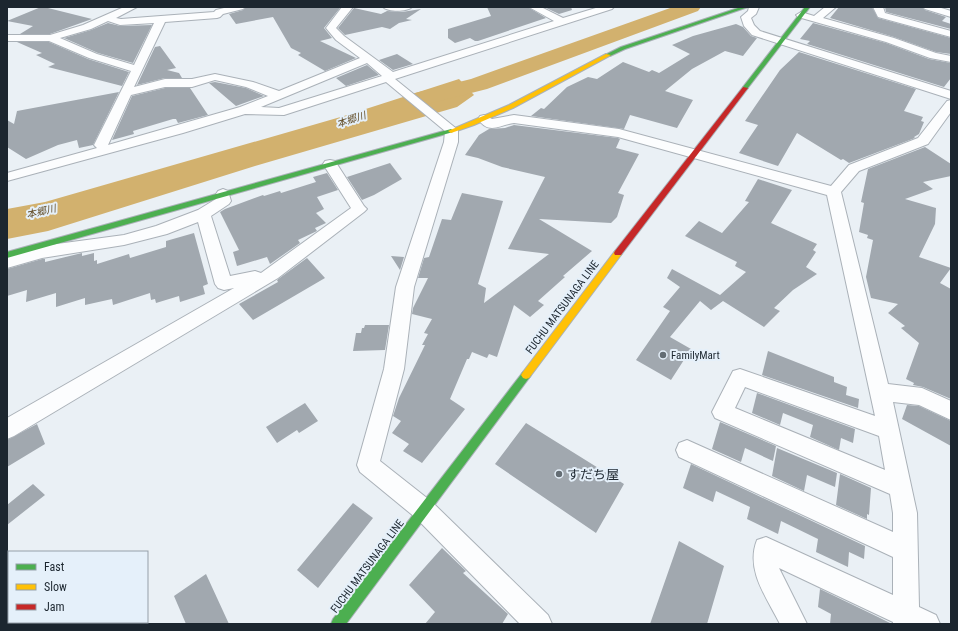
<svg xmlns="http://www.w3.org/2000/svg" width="958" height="631" font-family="'Roboto Condensed','Noto Sans JP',sans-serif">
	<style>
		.water { fill: #d2b16e }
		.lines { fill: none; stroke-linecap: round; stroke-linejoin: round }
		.river { fill: #d2b16e; fill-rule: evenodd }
		.building { fill: #a1a8af }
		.street-casing { stroke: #aab1b8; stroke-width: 2 }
		.fast-casing { stroke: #aab1b8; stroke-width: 2 }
		.slow-casing { stroke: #aab1b8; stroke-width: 2 }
		.jam-casing { stroke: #aab1b8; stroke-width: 2 }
		.street { fill: #fcfdfe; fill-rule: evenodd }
		.fast { fill: #4caf50; fill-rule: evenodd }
		.slow { fill: #ffc107; fill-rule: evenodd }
		.jam { fill: #c62828; fill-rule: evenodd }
		.poi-dot { fill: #646d74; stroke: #e5f0fa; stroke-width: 1.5 }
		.labels { text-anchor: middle; stroke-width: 4; stroke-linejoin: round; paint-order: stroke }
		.far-water-label { font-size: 10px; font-style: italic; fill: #624c26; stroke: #e5f0fa }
		.street-label { font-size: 11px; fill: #1c262f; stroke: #e5f0fa }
		.poi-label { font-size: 11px; fill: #1c262f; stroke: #e5f0fa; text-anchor: start }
		.near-poi-label { font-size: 13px; fill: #1c262f; stroke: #e5f0fa; text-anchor: start }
	</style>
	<rect width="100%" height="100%" fill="#eaf0f5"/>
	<path class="water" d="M459,79L474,95L457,107L255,166L48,231L7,239V209L45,202L344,116Z"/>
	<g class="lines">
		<path class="river" d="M673,7H701L698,11L487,89L420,106L411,104L408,99L411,94L471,79Z"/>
	</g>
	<path class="building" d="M41,7H44L92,19L50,34H20L33,26L7,21Z
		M246,7L340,8L324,28L332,38L320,41L356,58L325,71L298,55L301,53L291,48L273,17L236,24L229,14L243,10Z
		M487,7H528L546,18L478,41H475L470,38L455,43L448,38V29L491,16Z
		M544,7H571L572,10L559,14Z
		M839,7H872L878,18L951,38V54L936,52L894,37L830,18Z
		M885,7H922L925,10L946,17L942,21L951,24V29L886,12Z
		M354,8L381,14L387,11L402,12L421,9L406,19L412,20L399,23L390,29L382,27L345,35L338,28Z
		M108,23L120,26L152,25L133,63L98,53L64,38L91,30Z
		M813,23L886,43L929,59L951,63V78L944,87L807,44L810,41L800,39Z
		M736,24L743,27L751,36L757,38L743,56L725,51L692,69L665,91L693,100L677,128L630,115L624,129L531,116L541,108L544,109L567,87L588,77L597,79L623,62L649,72L652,70L659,73L690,54L672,45L693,36Z
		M17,42H49L88,59L129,72L122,86L48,67L55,64L36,55L42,53Z
		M160,46L176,68L167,70L179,73L182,78H165L137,85L155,47Z
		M799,52L916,89L904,111L923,117L921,121L924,122L919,134L914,137L915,138L849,163L843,159L841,160L797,133L778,166L739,153L758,125L745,121L780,70Z
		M397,54L413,64L393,70L379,60Z
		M367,65L379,75L346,86L336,78Z
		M215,82L246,88L264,96L236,106L209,83Z
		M165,88H190L208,115L178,123L176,119H173L133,131L134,134L112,140L132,96Z
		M119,92L93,145L79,148L77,140L58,145L26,159L7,147V120L14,124L17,111Z
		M514,125L618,138L620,139L616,148L639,154L618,193L624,195L617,217L611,223L539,219L592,251L563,276L565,277L538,301L544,305L530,317L514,305L497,357L489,354L487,358L472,352L469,359H467L450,399L465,409L422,463L403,451L409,444L392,433L401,421L393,416L399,398L425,345H422L428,334L424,333L432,319L412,314L413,308L428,278H418L424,258L429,257L442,219L451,220L462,193L503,201L478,284L486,288L484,303L549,254L508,249L545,177L502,167L478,158L465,155L479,135L489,129L505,128Z
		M925,147L951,164V176L923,182L933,189L905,199L936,208L935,224L919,257L951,268L940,283L951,289V399L923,387L913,385L914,383L906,379L919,343L901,328L905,326L888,313L898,304L871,298L866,277L873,240L867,238L868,235L859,232L864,203L861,202L868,169Z
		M390,163L402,179L374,195L362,200L347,177Z
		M327,173L338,190L317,197L324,209L316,213L326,223L315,228L317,231L298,240L300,243L270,264L267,257L237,266L233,252L239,250L220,212L225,209L263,195L264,196L280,191L281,193L316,182L313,177Z
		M758,179L792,190L771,223L817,244L813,250L816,252L806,267L817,274L793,290L774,308L780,311L764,327L723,301L711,310L700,301L670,337L691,349L671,380L636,360L670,311L663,307L680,287L667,278L672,269L720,295L746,272L735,266L737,262L685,236L699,221L722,233L749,202L745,201Z
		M194,233L208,284L203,286L205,294L180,302L179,296L156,303L155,299L151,300L150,293L113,305L112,299L85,305V298L56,307V293L26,302L27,290L7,296V269L42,259H45V262L82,253V256L94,253V261L97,260V264L129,254L130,258L166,247V241Z
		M391,256L404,257L400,270Z
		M307,258L325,278L253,320L239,304L278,282L277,280Z
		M365,325H389L385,350L353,351L356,333H361L362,328H364Z
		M768,351L834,377V382L847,387L846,395L859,399L858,408L762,375Z
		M757,393L855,429L853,443L841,438L839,450L810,437L813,425L783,413L780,425L752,413Z
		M305,403L318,421L299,433L297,430L277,443L266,427Z
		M907,405L919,406L951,421V446L902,419Z
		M720,422L776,446L773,461L745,448L741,462L712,449Z
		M526,423L624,484L596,533L495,464Z
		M37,424L45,444L7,467V440Z
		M777,448L837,473L835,487L807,475L804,491L772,476Z
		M691,464L865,546L864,559L849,552L848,567L816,552L818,539L781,521L778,534L747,519L750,507L716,491L713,502L683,488Z
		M840,474L871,488L869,515L867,514V519L836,505Z
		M33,484L45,495L7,525V505Z
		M353,503L373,518L318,588L297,570Z
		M679,541L724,566L707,624H650Z
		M442,548L466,571L463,573L508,614L502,624H425L435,612L409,585Z
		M206,574L229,624H186L174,596Z
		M820,589L878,617L892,624H830L831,614L818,607Z"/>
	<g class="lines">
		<defs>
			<path id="street" d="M124,7H137L116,18L121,19L214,12L216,10L228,7H245L243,9L223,14L220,17L217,18L165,22L134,87L165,79H192L215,74L253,82L279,91L360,58L336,40L326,28L342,7H353L336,28L344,36L393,72L554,21L529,7H541L563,18L599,7H614L612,9L395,79L458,130V142L414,287L404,369L380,461L432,502L548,615L552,624H520L416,518L360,472L357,465L384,369L396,287L444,142L445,131L386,82L284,115L245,114L183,133L7,181V173L97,148L94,145L131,71L89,58L49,41H7V35H50L83,25ZM108,21L120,25L154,23L134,65L97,54L60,38L91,29ZM367,63L382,76L279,108L261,107ZM215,80L246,87L268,96L240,107L108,145L131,95L165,87H192Z
				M383,7H412C407,12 388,12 383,7Z
				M749,7H759L756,14L751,18L754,25L760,31L951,91V99L752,35L744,26L741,17L748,11Z
				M825,7H836L823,18L894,38L936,53L951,56V62L930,58L886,42L798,17L796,15L801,12L814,16Z
				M873,7H883L885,13L951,31V37L878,17Z
				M923,7H938L951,11V17L925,9Z
				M951,100V112L928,144L859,171L841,192L888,384L922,388L951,401V420L919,405L893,402L917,513L919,607L936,615L940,624H893V622L779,568L807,624H780C767,598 745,570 757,540L766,537L893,595V557L679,457L676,450L679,443L687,440L893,532V513L890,494L715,418L712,412L733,371L740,369L875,416L827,195L618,137L514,123C499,125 489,135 478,119L480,116L484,115L492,119L514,115L619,129L831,186L849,165L918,138L947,101ZM745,387L879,436L885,470L735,408Z
				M330,160L335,161L364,206L367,209L364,212L278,278L14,436L7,439V418L234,288L224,290L218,288L215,284L198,222L167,234L124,245L42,258L7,268V256L42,246L124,235L156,226L198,210L216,199V194L218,191L223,189L228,191L231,201L229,204L211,216L230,276L255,271L261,273L351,208L323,164L325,161Z"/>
			<path id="fast" d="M741,7H748L625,49L610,56L605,55L621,47Z
				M805,7H810L747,89H743V87Z
				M451,129L454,131L453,132L7,258V252Z
				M526,371L529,372L531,375L529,378L346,624H331L333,619L523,372Z"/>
			<path id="slow" d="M606,54L611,55L513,108L474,125L451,133L448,131L509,105Z
				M618,250L621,251L622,253L621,255L529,378L526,379L523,378L521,375L523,372L615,251Z"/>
			<path id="jam" d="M743,87L748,88L621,255H615L614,253L615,251Z"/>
		</defs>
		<use href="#street" class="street-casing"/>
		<use href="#fast" class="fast-casing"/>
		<use href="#slow" class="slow-casing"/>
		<use href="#jam" class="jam-casing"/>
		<use href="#street" class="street"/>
		<use href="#fast" class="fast"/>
		<use href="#slow" class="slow"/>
		<use href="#jam" class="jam"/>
	</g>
	<g class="poi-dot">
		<circle cx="663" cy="355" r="4"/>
		<circle cx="559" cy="474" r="4"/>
	</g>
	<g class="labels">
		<g class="far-water-label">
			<text transform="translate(351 119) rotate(-18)" y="4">本郷川</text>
			<text transform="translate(41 211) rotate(-13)" y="4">本郷川</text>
		</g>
		<g class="street-label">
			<text transform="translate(562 307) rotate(-53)" y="4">FUCHU MATSUNAGA LINE</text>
			<text transform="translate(367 566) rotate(-53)" y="4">FUCHU MATSUNAGA LINE</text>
		</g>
		<g class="poi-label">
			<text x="671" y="359">FamilyMart</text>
		</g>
		<g class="near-poi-label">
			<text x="567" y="479">すだち屋</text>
		</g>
	</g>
	<rect width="958" height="631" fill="none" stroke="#1c262f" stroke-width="16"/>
	<rect x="8" y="551" width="140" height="72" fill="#e5f0fa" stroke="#959fa9"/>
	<rect x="16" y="564" width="20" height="6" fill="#4caf50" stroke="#959fa9"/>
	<text x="44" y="571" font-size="12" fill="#1c262f">Fast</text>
	<rect x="16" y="584" width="20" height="6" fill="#ffc107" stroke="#959fa9"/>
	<text x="44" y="591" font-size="12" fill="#1c262f">Slow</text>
	<rect x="16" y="604" width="20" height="6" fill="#c62828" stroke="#959fa9"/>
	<text x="44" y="611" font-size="12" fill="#1c262f">Jam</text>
</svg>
